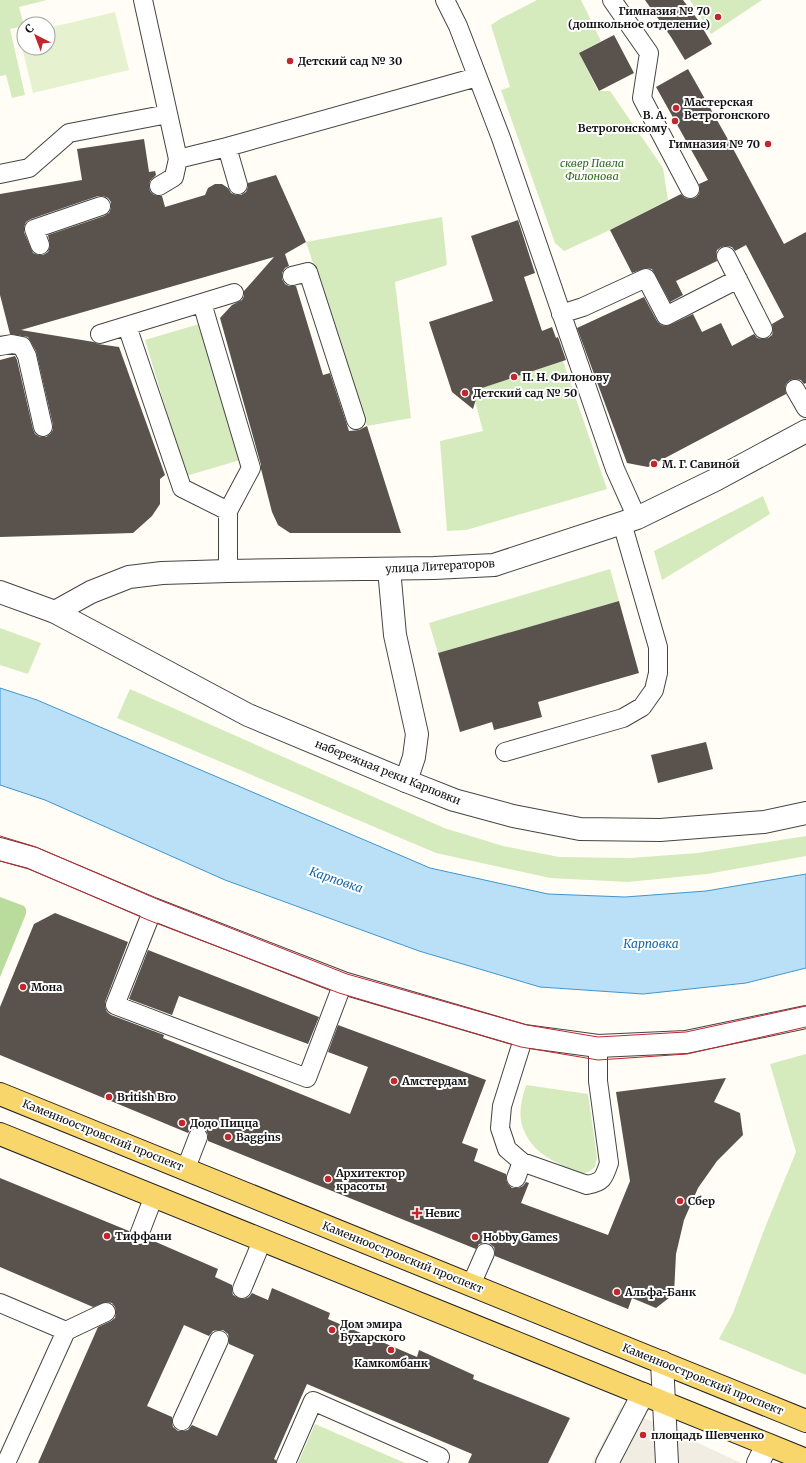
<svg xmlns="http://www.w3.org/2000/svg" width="806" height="1463" font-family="Merriweather,serif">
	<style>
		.green { fill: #d5ebbd }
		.forest { fill: #b9dc9c }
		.pitch { fill: #e6f2cf }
		.plaza { fill: #f1ede2 }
		.water { fill: #b9e0f7; stroke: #3f96cf }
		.building { fill: #5a524d; fill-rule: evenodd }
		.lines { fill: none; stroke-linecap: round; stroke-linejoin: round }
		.service-casing { stroke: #444; stroke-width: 20 }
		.minor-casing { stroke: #444; stroke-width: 24 }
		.tertiary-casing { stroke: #444; stroke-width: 24 }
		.primary-casing { stroke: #222; stroke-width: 24 }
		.service { stroke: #fff; stroke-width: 18 }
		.minor { stroke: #fff; stroke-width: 22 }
		.tertiary { stroke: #fff; stroke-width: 22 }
		.primary { stroke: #f9d66b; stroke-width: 22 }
		.tram { stroke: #c4262e; stroke-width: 1 }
		.poi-dot { fill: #c4262e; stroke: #fff; stroke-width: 1.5 }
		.labels { text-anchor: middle; stroke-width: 4; stroke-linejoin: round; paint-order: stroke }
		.poi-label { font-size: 11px; font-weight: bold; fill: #111; stroke: #fff; text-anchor: start }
		.park-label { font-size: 11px; font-style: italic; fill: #2f6b1f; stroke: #fff }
		.street-label { font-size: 11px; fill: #111; stroke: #fff }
		.water-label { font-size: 12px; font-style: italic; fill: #1768a6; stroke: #fff }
	</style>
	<rect width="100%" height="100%" fill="#fffdf5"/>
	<path class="green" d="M0,0H47L19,7L24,26L10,29L25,95L12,98L6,75L0,76Z
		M537,0H581L601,41L579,53L598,91H610L663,168L668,200L610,230L564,251L555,243L501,90L510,87L491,25L500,19Z
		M690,0H762L711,34Z
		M442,217L447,265L395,282L411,418L367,426L306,242Z
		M199,324L240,460L186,476L145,340Z
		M563,361L607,489L466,530L447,531L440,441L483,431L475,401L479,389Z
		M763,496L770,514L662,580L654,551Z
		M610,569L619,601L438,653L429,623Z
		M0,628L41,643L28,674L0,665Z
		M130,689L444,828L503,846L559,857L630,858L698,853L806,836V856L707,874L628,882L550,878L436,853L117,718Z
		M806,1054V1375L719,1339L733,1313L766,1225L796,1152L770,1064Z
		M526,1085L588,1094L597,1157L595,1167C591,1170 587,1174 582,1173C578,1173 574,1170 570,1169C552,1161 534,1152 525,1133C517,1117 521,1101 526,1085Z
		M315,1424L405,1463H298Z"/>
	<path class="forest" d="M0,897L24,906L26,909V914L0,977Z"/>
	<path class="pitch" d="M115,12L129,70L33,93L19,35L24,34V48H48V28Z"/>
	<path class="plaza" d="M621,1407L741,1463H592Z"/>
	<path class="water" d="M0,688L37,700L430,868L548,894L625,897L706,891L806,874V968L746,983L643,994L540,987L419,951L225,880L45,800L0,785Z"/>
	<path class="building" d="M645,0H683L698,20L712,44L685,60L671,37Z
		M614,35L634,73L599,91L579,53Z
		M688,69L730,143L784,244L806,232V383L804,384L801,380L795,379L790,380L786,384L785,389L786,394L648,467L627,463L577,328L644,297L657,321L661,325L666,326L670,325L693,314L702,332L721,323L732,346L754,334L757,338L762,339L768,338L772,335L773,330L772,324L784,317L746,245L735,251L732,247L727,246L721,247L717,250L716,255L717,261L676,281L683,295L670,302L652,269L646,268L632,273L610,230L681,194L685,198L690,199L695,198L699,194L700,189L699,184L708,180L656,87Z
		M144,139L149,172L155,171L156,175L150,181L149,187L150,191L154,195L162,196L165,207L205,195L208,188L215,184H222L228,188L231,193L236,195H241L246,192L248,187V183L276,175L306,242L285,254L289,266L285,268L282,273V279L285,284L289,286H296L323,375L330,373L349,431L359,430L367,426L401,533H290L278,525L272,512L261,469V465L220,318L232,305L242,300L244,296V291L274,257L21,330L94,342L98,344L119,347L165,475L160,479V504L152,516L133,533L0,537V360L15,356L17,360L33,429L35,434L40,437H46L50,434L53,430V425L36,351L28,337L10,334L0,295V194L82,180L77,149ZM98,196H103L108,198L111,202V208L109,213L104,216L48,235L50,246L48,252L43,255H39L33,253L24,232V227L26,222L31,219Z
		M518,220L535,273L524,277L542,331L552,327L556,338L558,337L566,360L479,389L473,409L452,392L429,322L493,301L471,236Z
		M619,601L639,673L538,702L542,717L494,730L492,722L460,732L438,653Z
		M706,742L713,769L658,783L651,755Z
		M55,913L128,942L105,1002V1007L107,1012L111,1015L164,1035L163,1038L350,1114L368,1067L328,1052L338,1025L486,1080L462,1143L478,1149L474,1161L506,1174V1180L508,1184L512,1188H518L523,1186L526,1182L529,1183L521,1203L608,1235L630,1181L616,1092L726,1078L714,1102L740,1113L743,1135L717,1161L698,1188L684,1220L676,1254L674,1294L656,1308L632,1298L628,1309L495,1256V1251L494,1247L489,1243H484L479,1244L476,1249L208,1141V1135L206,1130L202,1127H196L191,1129L188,1133L0,1055V1007L34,924Z
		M148,950L319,1017L308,1044L179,996L172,1015L129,999Z
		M0,1178L129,1231V1237L131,1241L135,1245H141L145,1243L149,1239L218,1269L215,1277L232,1285V1291L233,1295L238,1298L244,1299L249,1297L252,1293L268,1300L272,1288L330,1313L328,1319L417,1357L419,1350L474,1375L473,1379L570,1418L548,1463H468L472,1454L307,1384L274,1459L276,1460V1463H38L98,1327L111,1321L115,1318L116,1312L115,1307L112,1303L106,1302L93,1307L0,1267ZM184,1325L209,1336L213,1331L218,1330H223L228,1334L229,1339V1344L254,1355L217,1436L192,1425L188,1430L183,1431H178L173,1427L172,1422V1417L147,1406Z"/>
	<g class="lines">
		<defs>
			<path id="service" d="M143,0L178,159L174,177L159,186
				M445,0L458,26L501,138L615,469L637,518
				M612,0L649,53L642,98L690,189
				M227,147L238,185
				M178,159L227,147L477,77
				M0,174L29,168L69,133L168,114
				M40,245L34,229L101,206
				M726,256L763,329
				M292,276L308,272L356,420
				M561,314L583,307L646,278L666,316L738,279
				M127,326L182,488L228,511L251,468L202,303
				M100,334L234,293
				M0,346L12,344L22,346L27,356L43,427
				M795,389L806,408
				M228,571V511
				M505,752L623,718L642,707L654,690L658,673V647L622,523
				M153,909L115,1005L307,1078L343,983
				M524,1036L502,1106L500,1128L507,1149L522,1162L587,1185C603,1182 604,1178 609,1163L598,1081V1046
				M186,1168L198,1137
				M516,1178L522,1162
				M139,1235L154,1196
				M471,1285L485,1253
				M242,1289L262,1241
				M0,1303L66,1331
				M182,1421L219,1340
				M6,1463L66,1331L106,1312
				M286,1463L313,1401L440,1457L437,1463"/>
			<path id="minor" d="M389,569L395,635L417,734L414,757L406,781
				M55,612L91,592L129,577L162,573L228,571L434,568L494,565L637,518L715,480L806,431"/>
			<path id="tertiary" d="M0,592L55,612L248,715L406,781L454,800L513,816L580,829L660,830L764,822L806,813
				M0,849L32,858L153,909L343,983L524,1036L598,1046L686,1042L806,1017
				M662,1362L667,1463
				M607,1463L643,1394
				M758,1463L767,1445"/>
			<path id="primary" d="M0,1094L806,1421
				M0,1134L806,1460"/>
		</defs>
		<use href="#service" class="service-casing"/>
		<use href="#minor" class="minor-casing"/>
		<use href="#tertiary" class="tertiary-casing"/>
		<use href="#primary" class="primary-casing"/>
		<use href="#service" class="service"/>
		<use href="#minor" class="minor"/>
		<use href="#tertiary" class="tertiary"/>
		<use href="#primary" class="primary"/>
		<path class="tram" d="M0,836L36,847L157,899L347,974L527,1025L598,1037L686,1032L806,1006
			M0,861L27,868L148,920L339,993L521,1047L598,1060L687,1054L806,1027"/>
	</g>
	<g class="poi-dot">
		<circle cx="718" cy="17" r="4"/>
		<circle cx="290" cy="61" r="4"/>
		<circle cx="676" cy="108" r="4"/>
		<circle cx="675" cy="121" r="4"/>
		<circle cx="768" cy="144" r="4"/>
		<circle cx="514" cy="377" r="4"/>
		<circle cx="465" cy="393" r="4"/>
		<circle cx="654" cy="464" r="4"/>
		<circle cx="23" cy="987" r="4"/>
		<circle cx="394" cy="1081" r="4"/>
		<circle cx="109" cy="1097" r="4"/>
		<circle cx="182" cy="1123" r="4"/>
		<circle cx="228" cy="1137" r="4"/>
		<circle cx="328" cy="1179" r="4"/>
		<circle cx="680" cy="1201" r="4"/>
		<path d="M415 1207h4v4h4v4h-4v4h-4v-4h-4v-4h4z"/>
		<circle cx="107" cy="1236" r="4"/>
		<circle cx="475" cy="1237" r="4"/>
		<circle cx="617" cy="1292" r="4"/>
		<circle cx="332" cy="1330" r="4"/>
		<circle cx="391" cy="1350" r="4"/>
		<circle cx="643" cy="1435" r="4"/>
	</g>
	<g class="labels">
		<g class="poi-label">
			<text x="710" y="15" text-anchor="end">Гимназия № 70<tspan x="710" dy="13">(дошкольное отделение)</tspan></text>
			<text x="298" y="65">Детский сад № 30</text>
			<text x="684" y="106">Мастерская<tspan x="684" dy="13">Ветрогонского</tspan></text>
			<text x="667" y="119" text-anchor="end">В. А.<tspan x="667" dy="13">Ветрогонскому</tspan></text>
			<text x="760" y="148" text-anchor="end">Гимназия № 70</text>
			<text x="522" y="381">П. Н. Филонову</text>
			<text x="473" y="397">Детский сад № 50</text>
			<text x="662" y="468">М. Г. Савиной</text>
			<text x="31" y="991">Мона</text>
			<text x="402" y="1085">Амстердам</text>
			<text x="117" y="1101">British Bro</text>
			<text x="190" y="1127">Додо Пицца</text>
			<text x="236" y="1141">Baggins</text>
			<text x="336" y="1177">Архитектор<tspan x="336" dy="13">красоты</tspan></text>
			<text x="688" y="1205">Сбер</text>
			<text x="425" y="1217">Невис</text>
			<text x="115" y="1240">Тиффани</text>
			<text x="483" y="1241">Hobby Games</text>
			<text x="625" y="1296">Альфа-Банк</text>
			<text x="340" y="1328">Дом эмира<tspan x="340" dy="13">Бухарского</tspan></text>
			<text x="391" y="1367" text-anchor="middle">Камкомбанк</text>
			<text x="651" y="1439">площадь Шевченко</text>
		</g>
		<g class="park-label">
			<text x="592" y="167">сквер Павла<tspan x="592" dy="13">Филонова</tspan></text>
		</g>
		<g class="street-label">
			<text transform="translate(440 566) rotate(-3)" y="4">улица Литераторов</text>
			<text transform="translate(388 772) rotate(22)" y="4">набережная реки Карповки</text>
			<text transform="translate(103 1135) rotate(22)" y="4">Каменноостровский проспект</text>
			<text transform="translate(403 1257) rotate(22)" y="4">Каменноостровский проспект</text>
			<text transform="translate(703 1379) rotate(22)" y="4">Каменноостровский проспект</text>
		</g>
		<g class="water-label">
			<text transform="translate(336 880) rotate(19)" y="4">Карповка</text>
			<text x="651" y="948">Карповка</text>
		</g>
	</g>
	<g transform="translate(36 36) rotate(318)"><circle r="19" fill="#ffffff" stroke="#a0a0a0"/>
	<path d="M0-3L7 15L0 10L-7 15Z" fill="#c4262e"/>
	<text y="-6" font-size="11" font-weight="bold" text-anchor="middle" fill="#111111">С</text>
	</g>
</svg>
